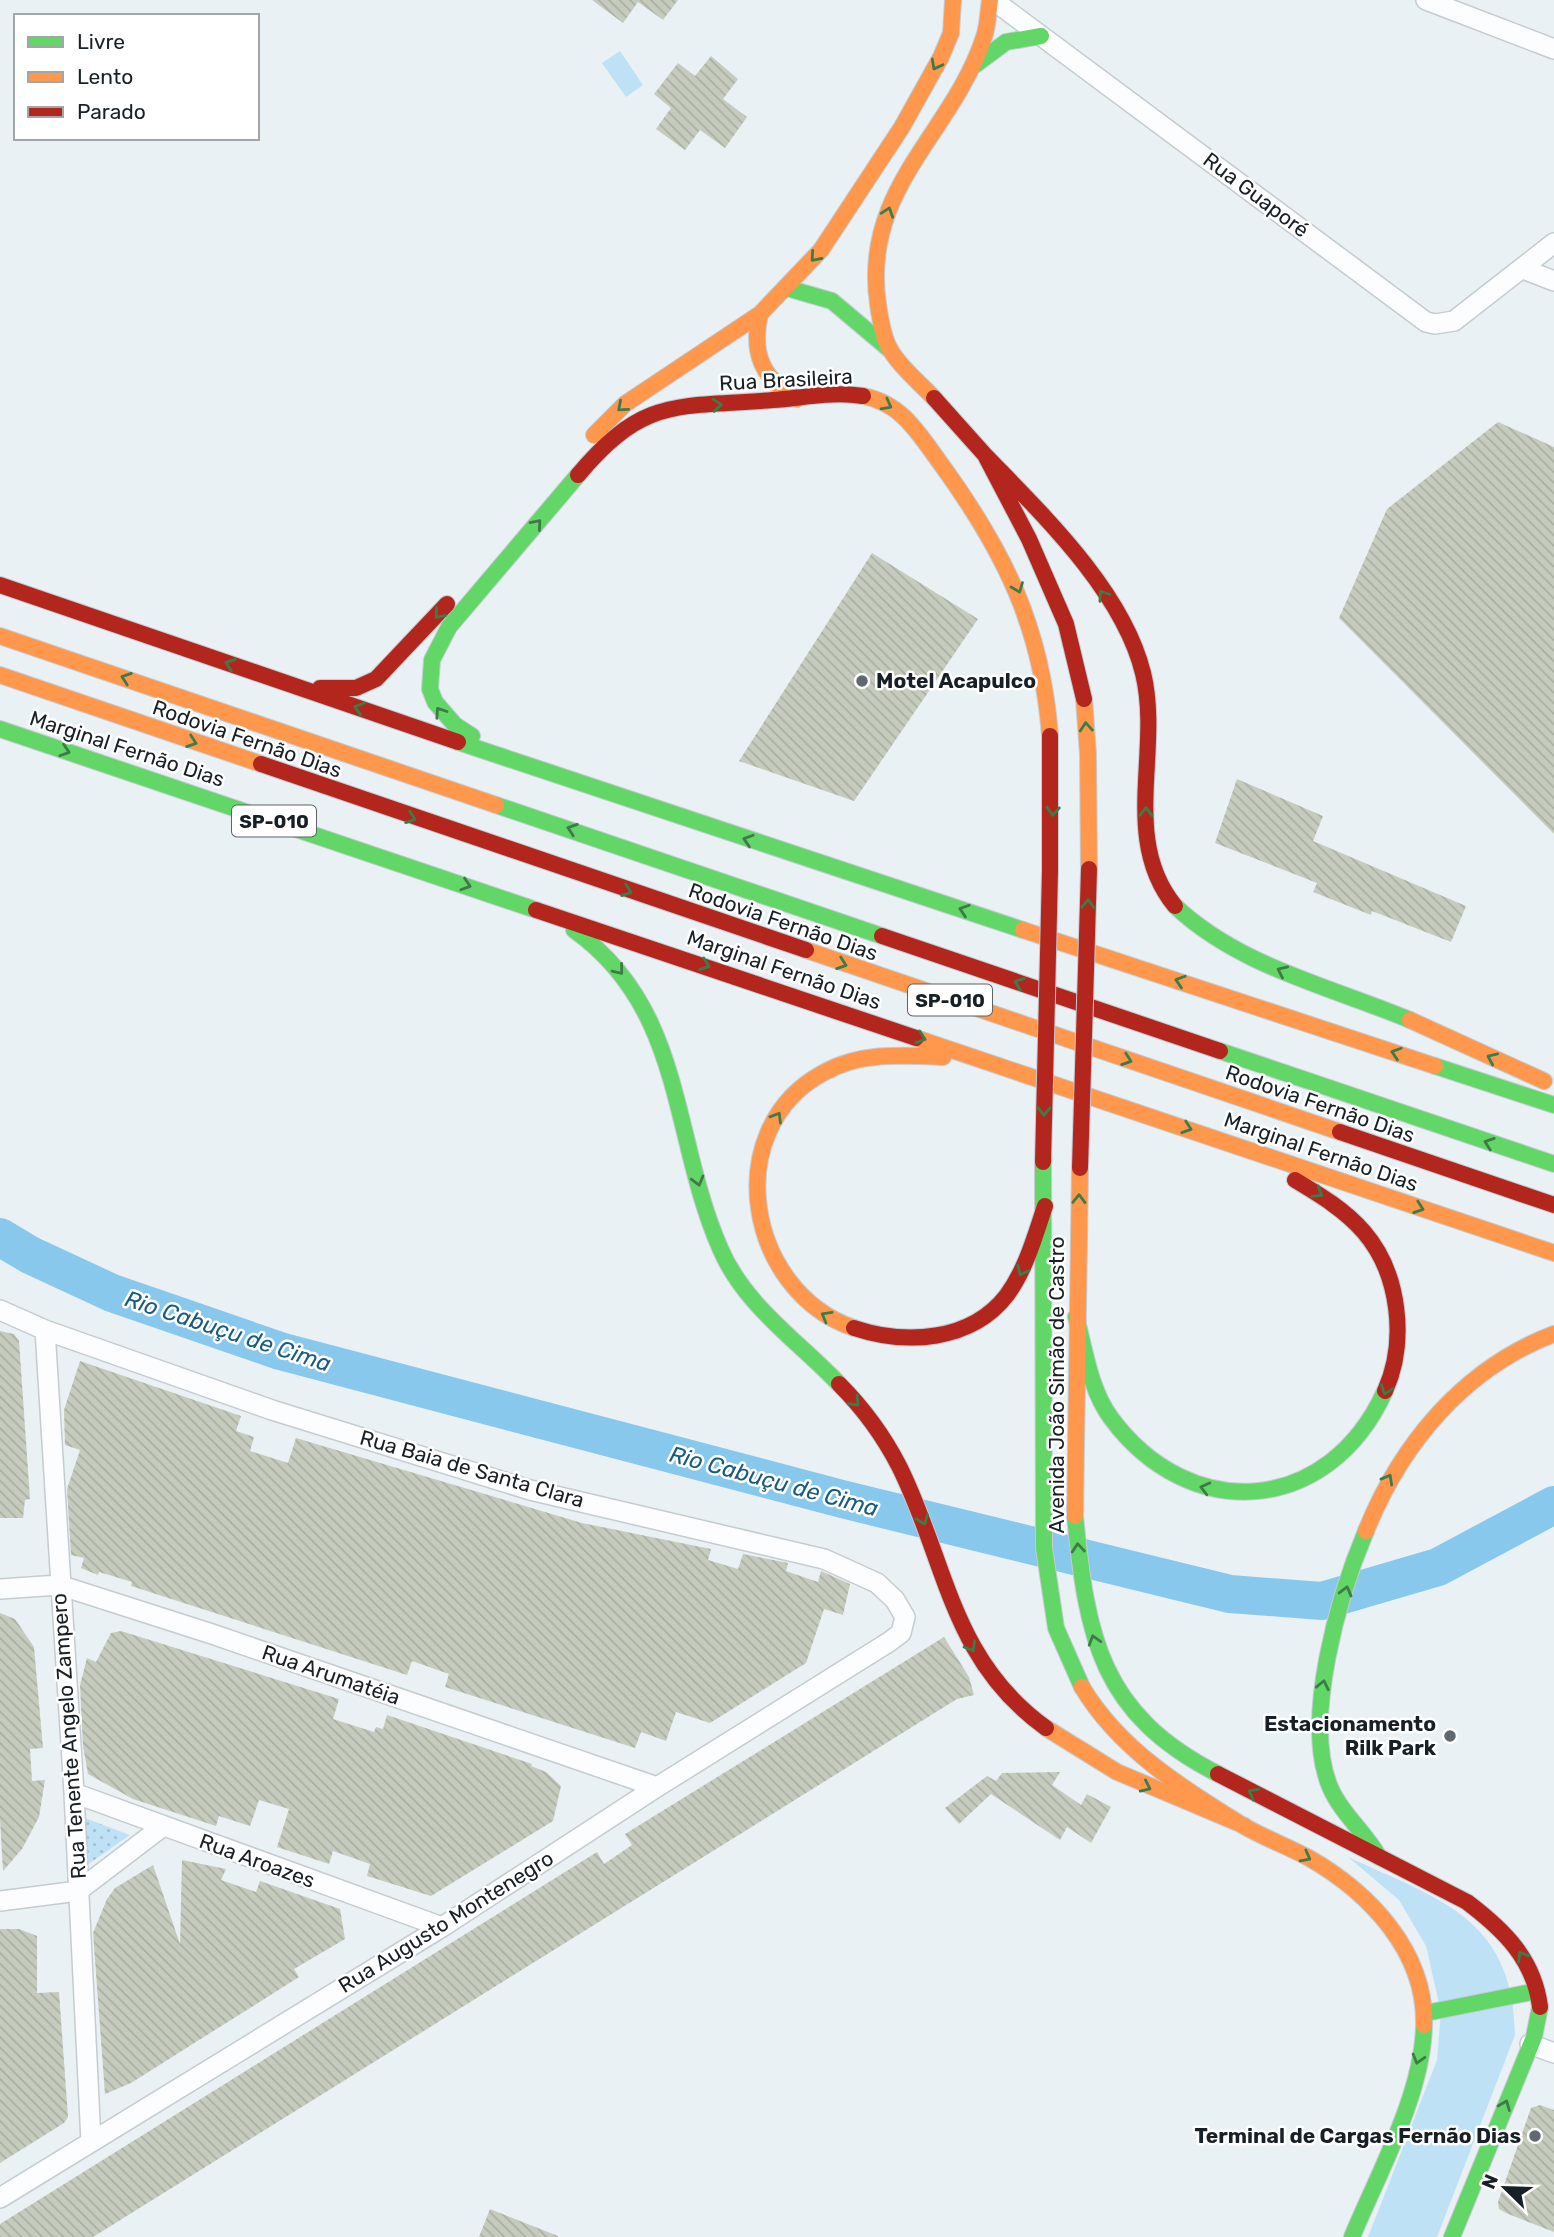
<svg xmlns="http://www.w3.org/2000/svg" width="1554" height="2237" font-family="Rubik,sans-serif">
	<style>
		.grass { fill: url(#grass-dots) }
		.park { fill: #bfe1f6 }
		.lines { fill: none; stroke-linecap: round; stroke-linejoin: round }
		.river { stroke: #88c8ed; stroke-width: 38 }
		.building { fill: url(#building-back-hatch) }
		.street-casing { stroke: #c4ccd1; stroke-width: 22 }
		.fast-casing { stroke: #c4ccd1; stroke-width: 18 }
		.slow-casing { stroke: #c4ccd1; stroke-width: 18 }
		.jam-casing { stroke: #c4ccd1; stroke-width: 18 }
		.street { stroke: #fcfdfe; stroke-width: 19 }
		.fast { stroke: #63d668; stroke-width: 16 }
		.slow { stroke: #ff974d; stroke-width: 16 }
		.jam { stroke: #b3261e; stroke-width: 16 }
		.jam-bridge-casing { stroke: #c4ccd1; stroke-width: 18; stroke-linecap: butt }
		.jam-bridge { stroke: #b3261e; stroke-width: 16 }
		.oneway { stroke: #3d7b47 }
		.poi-dot { fill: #60696e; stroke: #fff; stroke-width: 2.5 }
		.labels { text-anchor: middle; stroke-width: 5; stroke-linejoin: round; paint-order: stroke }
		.shield { fill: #fff; stroke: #5d6367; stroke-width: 2 }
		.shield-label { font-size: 19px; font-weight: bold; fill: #172026 }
		.street-label { font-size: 21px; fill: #172026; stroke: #fff }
		.poi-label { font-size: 21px; font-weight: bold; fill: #172026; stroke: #fff; text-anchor: end }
		.water-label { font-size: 23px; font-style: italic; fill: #185b7d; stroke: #fff }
	</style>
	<defs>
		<pattern id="grass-dots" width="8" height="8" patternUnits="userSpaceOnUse" patternTransform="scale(1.75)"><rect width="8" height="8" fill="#bfe1f6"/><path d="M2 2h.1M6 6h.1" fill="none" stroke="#a3c1d3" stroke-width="1.8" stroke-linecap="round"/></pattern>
		<pattern id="building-back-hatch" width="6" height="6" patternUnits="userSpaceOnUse" patternTransform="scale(1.75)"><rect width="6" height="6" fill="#c6ccbd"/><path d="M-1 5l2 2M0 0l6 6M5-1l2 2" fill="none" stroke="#a9afa2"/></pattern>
	</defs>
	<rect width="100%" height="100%" fill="#e9f1f5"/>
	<path class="grass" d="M74,1814L130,1835L80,1870Z"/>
	<path class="park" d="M620,51L643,85L626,97L602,63Z
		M1348,1857C1441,1900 1513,1918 1515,2035L1437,2237H1368L1437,2060L1441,2012L1426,1946L1399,1900Z"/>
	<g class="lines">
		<path class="river" d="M0,1237L30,1255L112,1293L280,1351L842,1499L1230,1594L1322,1601L1438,1567L1554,1505"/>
	</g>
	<path class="building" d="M592,0H678L663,20L638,2L623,23Z
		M711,56L738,79L723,99L747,117L725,148L700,130L685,150L656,129L671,108L654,94L678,63L695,76Z
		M1498,422L1554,447V834L1339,618L1387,509Z
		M872,553L978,619L854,801L739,761Z
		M1237,779L1323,816L1313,841L1466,906L1451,942L1372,911L1371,915L1313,892L1317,883L1215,843Z
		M0,1331L14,1334L19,1341L30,1499L25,1500L23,1518H0Z
		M80,1361L241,1416L236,1431L254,1437L250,1451L288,1463L296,1438L582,1523L711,1549L708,1560L738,1569L743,1554L788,1563L786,1571L818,1582L821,1571L850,1584L843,1615L824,1609L806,1663L710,1723L676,1712L666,1741L641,1732L635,1748L445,1687L449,1674L412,1661L407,1675L131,1586L132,1582L99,1572L98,1575L81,1568L84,1558L71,1555L67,1489L80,1450L65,1445L64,1410Z
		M0,1613L15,1619L34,1647L43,1748L30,1749L32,1781L45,1780L39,1817L22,1849L3,1871L0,1819Z
		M121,1631L339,1699L333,1719L374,1732L376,1727L383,1729L387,1715L532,1764L531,1766L546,1772L561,1786L553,1821L431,1896L367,1876L370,1864L333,1851L329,1864L277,1847L289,1809L259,1800L250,1826L219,1816L216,1826L133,1799L88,1774L83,1746L80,1685L87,1658L96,1662L111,1633Z
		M944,1637L969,1677L974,1695L957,1699L93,2237H0V2224L597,1852L604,1864L632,1845L625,1834Z
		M1060,1772L1052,1785L1081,1805L1087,1794L1111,1807L1091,1843L1067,1827L1060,1840L991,1794L959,1824L945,1808L987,1776L996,1781L1002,1773Z
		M182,1860L226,1869L221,1880L256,1892L260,1881L340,1909L345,1939L294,1969L299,1977L131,2083L105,2094L93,1933L107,1899L115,1888L153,1865L180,1944Z
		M0,1929H19L37,1936V1993L59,1992L68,2117L64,2123L0,2163Z
		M1540,2105L1554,2110V2232L1506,2213L1499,2209L1498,2202L1531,2108Z
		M490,2209L558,2236V2237H479Z"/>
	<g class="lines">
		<defs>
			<path id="street" d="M993,0L1426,322L1435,324L1454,321L1554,243
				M1426,0L1554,49
				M1523,269L1554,281
				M0,1310L45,1330L272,1410L530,1490L824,1559L877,1583L895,1600L905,1617L901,1633L889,1642L657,1787L442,1927L0,2198
				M45,1330L74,1793L91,2142
				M0,1589L59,1585L212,1634L657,1787
				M74,1793L442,1927
				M0,1901L78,1891L162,1827
				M1530,2044L1554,2053"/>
			<path id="fast" d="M975,65L1006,42L1041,36
				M787,288L832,301L889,349
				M0,729L536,910
				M472,736L455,725L435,702L430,689L432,660L449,627L578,475
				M458,742L1023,930
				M496,805L882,936
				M1175,906C1240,967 1329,986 1410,1020
				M574,930C685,1009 671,1136 720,1248C744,1305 797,1340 839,1384
				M1220,1051L1554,1164
				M1435,1066L1554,1105
				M1043,1162L1044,1548L1056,1628L1082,1687
				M1076,1317C1085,1350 1090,1390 1111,1418C1190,1525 1329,1515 1385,1391
				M1075,1516C1087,1637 1100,1714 1218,1774
				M1366,1531C1339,1595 1302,1720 1330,1787C1341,1813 1365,1832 1379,1857
				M1426,2013L1537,1991
				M1352,2237C1378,2174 1423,2094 1424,2025
				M1452,2237L1534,2037L1540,2007"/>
			<path id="slow" d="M760,314C751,353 762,379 797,399
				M863,396C902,403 919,434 941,464C1004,551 1042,627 1050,736
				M934,398C920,383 901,368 891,351C883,339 880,318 878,304C861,188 952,135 984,37C988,26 988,12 990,0
				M594,435L625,404L760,314L821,250L902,127L941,57L951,33L953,0
				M0,636L496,805
				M0,675L261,764
				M1084,699L1088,754L1089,869
				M1023,930L1435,1066
				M806,950L1340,1132
				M1410,1020L1544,1081
				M916,1038L1554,1253
				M854,1328C747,1292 718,1130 823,1073C860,1052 902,1055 943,1057
				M1075,1516L1080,1168
				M1366,1531C1401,1444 1464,1368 1554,1334
				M1082,1687C1119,1749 1182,1788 1242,1825C1264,1838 1287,1846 1309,1858C1370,1893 1426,1952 1424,2025
				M1046,1728L1117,1772L1245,1826"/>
			<path id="jam" d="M934,398L985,455L1029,539L1066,624L1084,699
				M985,455C1042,514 1123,591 1143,673C1162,750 1120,839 1175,906
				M578,475C645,395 678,408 773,400C802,398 833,391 863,396
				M0,585L458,742
				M320,688H356L376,679L447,604
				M261,764L806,950
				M1050,871V736
				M536,910L916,1038
				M882,936L1220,1051
				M1340,1132L1554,1205
				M1295,1180C1320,1195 1345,1210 1364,1232C1400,1274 1407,1342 1385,1391
				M854,1328C905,1345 971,1342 1007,1295C1026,1269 1035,1236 1045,1206
				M839,1384C863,1408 883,1435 899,1466C947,1562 950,1659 1046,1728
				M1218,1774L1467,1902C1504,1930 1534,1959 1540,2007"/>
		</defs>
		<use href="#street" class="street-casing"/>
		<use href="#fast" class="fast-casing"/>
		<use href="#slow" class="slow-casing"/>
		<use href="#jam" class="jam-casing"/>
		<use href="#street" class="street"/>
		<use href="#fast" class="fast"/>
		<use href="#slow" class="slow"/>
		<use href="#jam" class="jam"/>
		<defs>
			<path id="jam-bridge" d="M1043,1162L1050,871
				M1080,1168L1089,869"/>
		</defs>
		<use href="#jam-bridge" class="jam-bridge-casing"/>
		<use href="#jam-bridge" class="jam-bridge"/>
	</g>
	<defs><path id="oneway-chevron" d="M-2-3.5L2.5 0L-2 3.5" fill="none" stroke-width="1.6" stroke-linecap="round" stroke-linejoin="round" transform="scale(1.75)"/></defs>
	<g class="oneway">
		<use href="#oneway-chevron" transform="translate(936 65) rotate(118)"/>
		<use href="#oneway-chevron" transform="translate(888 212) rotate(-71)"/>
		<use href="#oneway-chevron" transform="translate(815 257) rotate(131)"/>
		<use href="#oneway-chevron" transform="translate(717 405) rotate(-4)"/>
		<use href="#oneway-chevron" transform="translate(887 405) rotate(28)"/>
		<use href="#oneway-chevron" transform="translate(622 407) rotate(139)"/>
		<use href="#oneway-chevron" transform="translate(537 524) rotate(-49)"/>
		<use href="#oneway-chevron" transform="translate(1018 588) rotate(69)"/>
		<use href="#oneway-chevron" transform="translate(1103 595) rotate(-124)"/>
		<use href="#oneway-chevron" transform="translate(439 614) rotate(131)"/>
		<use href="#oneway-chevron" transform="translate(230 664) rotate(-161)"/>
		<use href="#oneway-chevron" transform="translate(126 678) rotate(-161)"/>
		<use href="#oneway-chevron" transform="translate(359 708) rotate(-162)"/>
		<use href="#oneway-chevron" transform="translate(440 712) rotate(-124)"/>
		<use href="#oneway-chevron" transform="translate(1086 727) rotate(-94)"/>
		<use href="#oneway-chevron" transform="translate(192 742) rotate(19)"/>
		<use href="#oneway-chevron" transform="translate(65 751) rotate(18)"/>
		<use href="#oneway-chevron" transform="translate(1053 811) rotate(93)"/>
		<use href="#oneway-chevron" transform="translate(1146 812) rotate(-89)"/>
		<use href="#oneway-chevron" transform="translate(411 818) rotate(19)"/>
		<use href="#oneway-chevron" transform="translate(572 829) rotate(-161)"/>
		<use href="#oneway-chevron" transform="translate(748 840) rotate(-162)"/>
		<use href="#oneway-chevron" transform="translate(466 885) rotate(18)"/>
		<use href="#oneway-chevron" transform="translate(627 891) rotate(19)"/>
		<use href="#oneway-chevron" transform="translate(1088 904) rotate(-88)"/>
		<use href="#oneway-chevron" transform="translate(964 910) rotate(-162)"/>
		<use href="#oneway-chevron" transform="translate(842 964) rotate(19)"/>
		<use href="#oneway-chevron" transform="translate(705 965) rotate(19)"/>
		<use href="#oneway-chevron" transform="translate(619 970) rotate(51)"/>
		<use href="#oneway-chevron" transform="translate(1282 971) rotate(-155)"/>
		<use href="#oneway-chevron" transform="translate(1180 981) rotate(-162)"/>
		<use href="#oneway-chevron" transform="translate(1019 983) rotate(-161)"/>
		<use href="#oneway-chevron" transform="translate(921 1038) rotate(19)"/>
		<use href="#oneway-chevron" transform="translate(1396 1053) rotate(-162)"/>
		<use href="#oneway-chevron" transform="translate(1492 1058) rotate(-156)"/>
		<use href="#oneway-chevron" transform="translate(1127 1060) rotate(19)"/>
		<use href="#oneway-chevron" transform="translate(1044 1111) rotate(91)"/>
		<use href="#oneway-chevron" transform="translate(777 1117) rotate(-59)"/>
		<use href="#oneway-chevron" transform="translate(1187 1128) rotate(19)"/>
		<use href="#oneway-chevron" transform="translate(1489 1143) rotate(-161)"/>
		<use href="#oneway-chevron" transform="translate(698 1181) rotate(75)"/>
		<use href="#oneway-chevron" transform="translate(1318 1193) rotate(31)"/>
		<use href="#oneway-chevron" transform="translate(1079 1199) rotate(-89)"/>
		<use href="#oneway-chevron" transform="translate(1419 1208) rotate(19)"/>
		<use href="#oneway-chevron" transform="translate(1022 1271) rotate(115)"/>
		<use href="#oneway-chevron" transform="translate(826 1316) rotate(-150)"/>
		<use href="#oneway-chevron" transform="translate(1386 1390) rotate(109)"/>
		<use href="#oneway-chevron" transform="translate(855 1402) rotate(47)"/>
		<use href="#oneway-chevron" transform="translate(1388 1479) rotate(-61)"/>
		<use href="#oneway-chevron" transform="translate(1205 1488) rotate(-166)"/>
		<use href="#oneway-chevron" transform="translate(923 1520) rotate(69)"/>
		<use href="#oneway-chevron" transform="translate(1078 1548) rotate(-95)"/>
		<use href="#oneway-chevron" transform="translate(1346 1591) rotate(-75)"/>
		<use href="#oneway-chevron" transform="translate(1094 1640) rotate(-107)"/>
		<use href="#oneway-chevron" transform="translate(971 1647) rotate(60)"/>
		<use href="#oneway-chevron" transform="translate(1323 1685) rotate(-78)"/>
		<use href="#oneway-chevron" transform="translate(1146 1787) rotate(25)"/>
		<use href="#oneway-chevron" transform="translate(1253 1793) rotate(-152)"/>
		<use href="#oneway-chevron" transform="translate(1306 1857) rotate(28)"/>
		<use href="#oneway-chevron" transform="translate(1522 1956) rotate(-121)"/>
		<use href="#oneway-chevron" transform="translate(1418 2059) rotate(106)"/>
		<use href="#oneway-chevron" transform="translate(1505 2105) rotate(-68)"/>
	</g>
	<g class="poi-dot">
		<circle cx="862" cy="681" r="7"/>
		<circle cx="1450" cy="1736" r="7"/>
		<circle cx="1535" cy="2136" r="7"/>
	</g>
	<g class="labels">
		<g class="shield">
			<rect x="232" y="805.5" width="84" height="31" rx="5"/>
			<rect x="908" y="984.5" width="84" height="31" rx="5"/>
		</g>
		<g class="shield-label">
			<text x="274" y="828">SP-010</text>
			<text x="950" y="1007">SP-010</text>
		</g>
		<g class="street-label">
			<text transform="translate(1256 195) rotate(37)" y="7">Rua Guaporé</text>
			<text transform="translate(786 380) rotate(-3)" y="7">Rua Brasileira</text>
			<text transform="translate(247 739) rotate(19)" y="7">Rodovia Fernão Dias</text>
			<text transform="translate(127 749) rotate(18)" y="7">Marginal Fernão Dias</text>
			<text transform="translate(783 922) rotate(19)" y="7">Rodovia Fernão Dias</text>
			<text transform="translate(784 970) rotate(19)" y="7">Marginal Fernão Dias</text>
			<text transform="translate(1320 1104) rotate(19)" y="7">Rodovia Fernão Dias</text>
			<text transform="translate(1321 1152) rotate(19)" y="7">Marginal Fernão Dias</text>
			<text transform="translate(1057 1385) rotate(-90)" y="7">Avenida João Simão de Castro</text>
			<text transform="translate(472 1469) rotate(16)" y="7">Rua Baia de Santa Clara</text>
			<text transform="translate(331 1675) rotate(19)" y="7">Rua Arumatéia</text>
			<text transform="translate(69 1736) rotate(-94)" y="7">Rua Tenente Angelo Zampero</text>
			<text transform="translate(257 1861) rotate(20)" y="7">Rua Aroazes</text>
			<text transform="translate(446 1922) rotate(-32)" y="7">Rua Augusto Montenegro</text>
		</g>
		<g class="poi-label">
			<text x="876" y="688" text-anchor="start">Motel Acapulco</text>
			<text x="1436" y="1731">Estacionamento<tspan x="1436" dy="24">Rilk Park</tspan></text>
			<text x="1521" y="2143">Terminal de Cargas Fernão Dias</text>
		</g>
		<g class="water-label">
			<text transform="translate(228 1331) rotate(18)" y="8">Rio Cabuçu de Cima</text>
			<text transform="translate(774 1481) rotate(15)" y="8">Rio Cabuçu de Cima</text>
		</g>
	</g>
	<rect x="14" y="14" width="245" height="126" fill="#ffffff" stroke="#a2a6a8" stroke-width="2"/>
	<rect x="28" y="37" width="35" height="10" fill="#63d668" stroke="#a2a6a8" stroke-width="2"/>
	<text x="77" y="49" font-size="21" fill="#172026">Livre</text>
	<rect x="28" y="72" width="35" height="10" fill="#ff974d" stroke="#a2a6a8" stroke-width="2"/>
	<text x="77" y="84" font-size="21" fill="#172026">Lento</text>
	<rect x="28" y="107" width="35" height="10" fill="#b3261e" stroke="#a2a6a8" stroke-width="2"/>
	<text x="77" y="119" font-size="21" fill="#172026">Parado</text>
	<g transform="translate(1505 2188) rotate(293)" stroke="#ffffff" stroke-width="5" paint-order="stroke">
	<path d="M0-5L12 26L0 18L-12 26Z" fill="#172026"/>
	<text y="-10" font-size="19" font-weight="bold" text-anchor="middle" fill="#172026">N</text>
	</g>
</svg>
